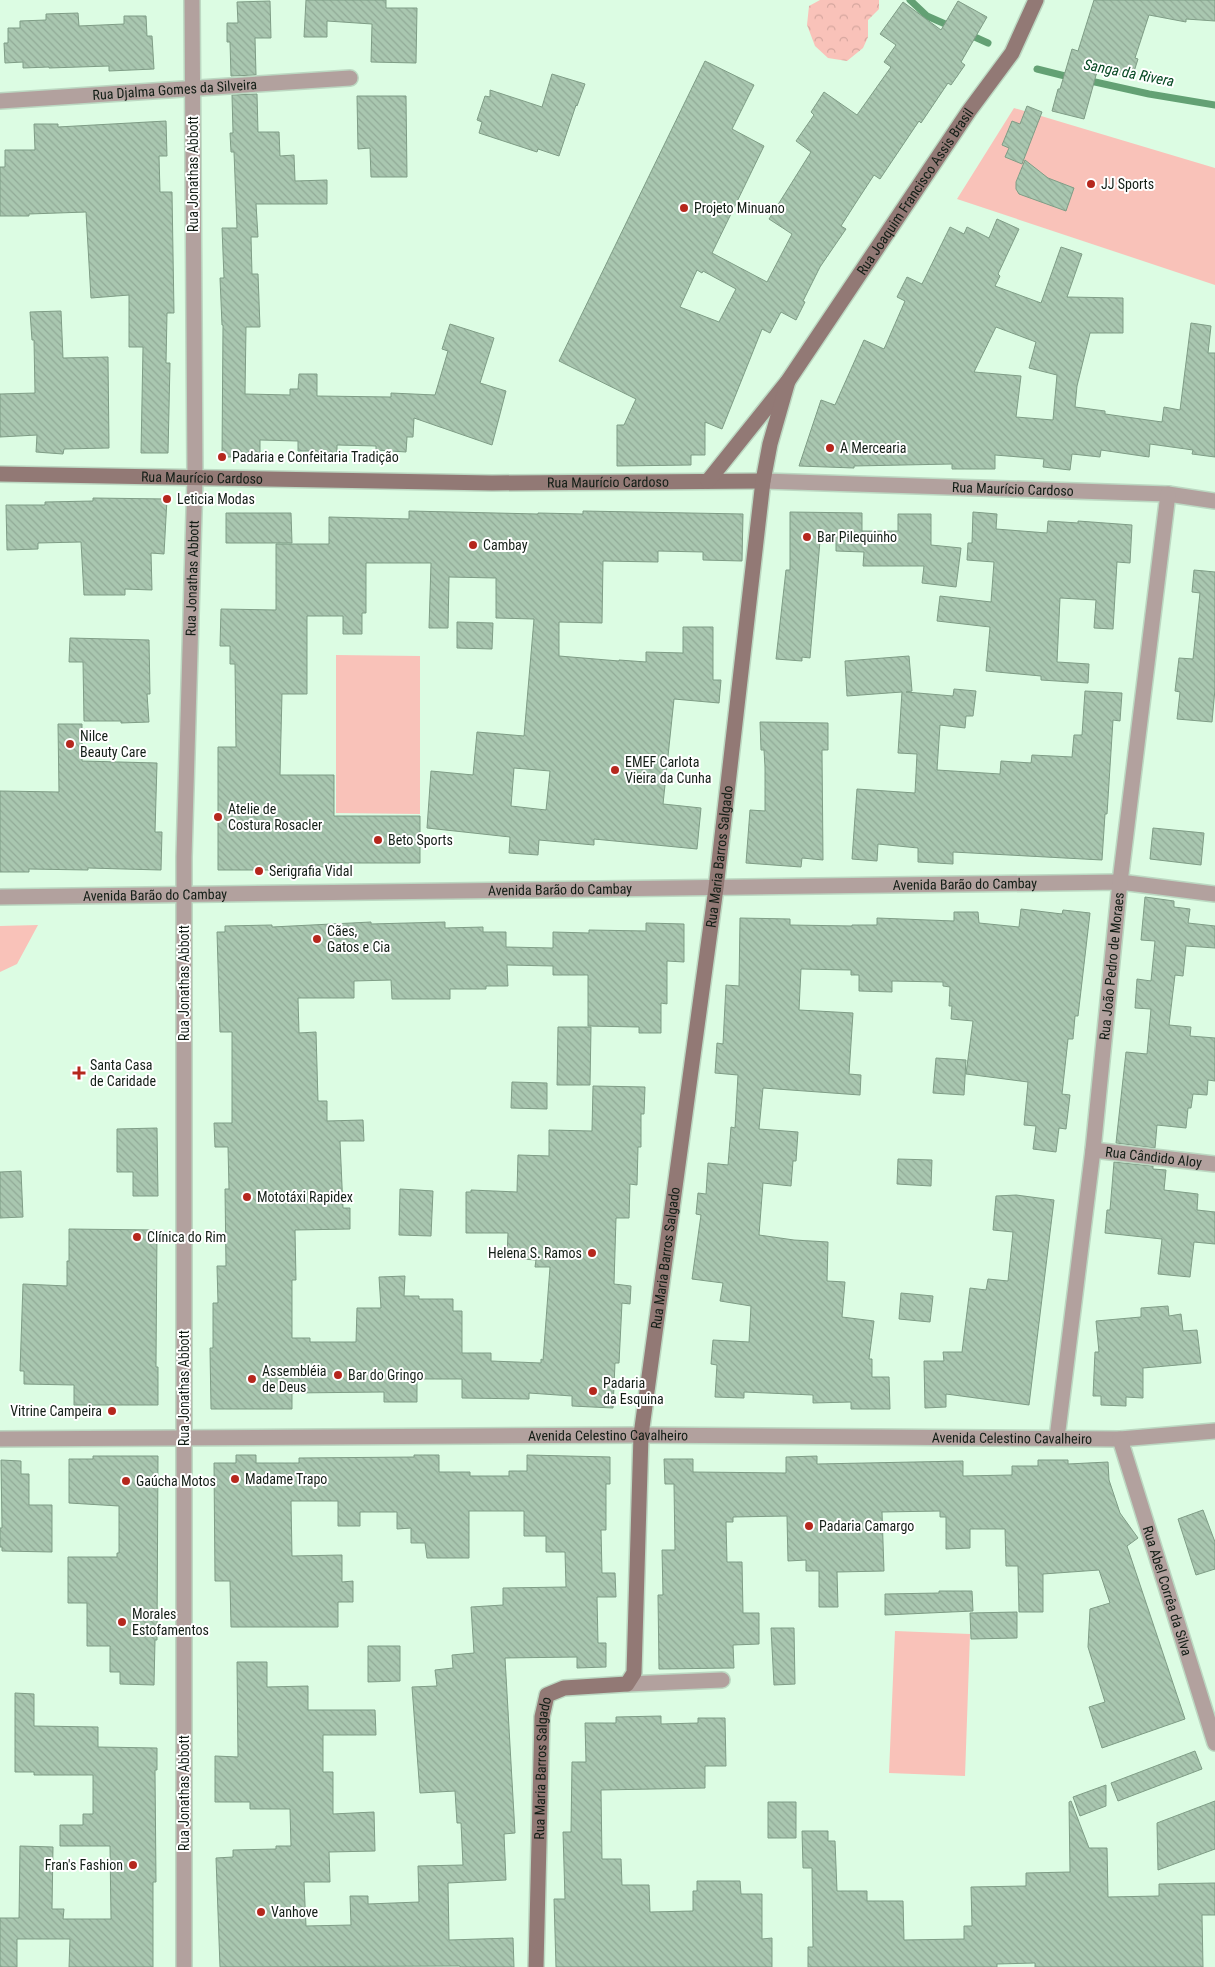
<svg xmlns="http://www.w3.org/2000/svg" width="1215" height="1967" font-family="'Roboto Condensed',sans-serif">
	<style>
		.forest { fill: url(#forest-crowns) }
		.garden { fill: #f9c2b9 }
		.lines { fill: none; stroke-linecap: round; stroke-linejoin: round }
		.stream { stroke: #63a174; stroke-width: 7 }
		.building { fill: url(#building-back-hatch); stroke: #7f9d86; fill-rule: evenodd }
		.street-casing { stroke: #bcd8c2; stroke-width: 18 }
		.secondary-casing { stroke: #bcd8c2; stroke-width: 18 }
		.street { stroke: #b2a19e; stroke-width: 15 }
		.secondary { stroke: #927975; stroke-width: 15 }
		.poi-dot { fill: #b5271d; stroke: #fff; stroke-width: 2 }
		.labels { text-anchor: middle; stroke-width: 4; stroke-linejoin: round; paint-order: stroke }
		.street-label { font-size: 14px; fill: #131e16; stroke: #fff }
		.poi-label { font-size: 14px; fill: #131e16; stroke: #fff; text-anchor: start }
		.water-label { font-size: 15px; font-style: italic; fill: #044721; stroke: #fff }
	</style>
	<defs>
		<pattern id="forest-crowns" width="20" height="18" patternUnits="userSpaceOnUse" patternTransform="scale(1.25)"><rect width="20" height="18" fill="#f9c2b9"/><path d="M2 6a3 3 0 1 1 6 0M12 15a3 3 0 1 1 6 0" fill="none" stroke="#d5a69e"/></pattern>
		<pattern id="building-back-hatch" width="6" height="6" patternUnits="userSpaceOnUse" patternTransform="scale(1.25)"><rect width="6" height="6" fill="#a9c7b0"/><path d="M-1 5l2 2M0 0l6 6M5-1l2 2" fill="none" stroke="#91aa97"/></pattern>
	</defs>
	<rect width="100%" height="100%" fill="#dcfce3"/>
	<path class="forest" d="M820,0H879V9L868,20V37L863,48L847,61L828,58L815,46L807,25L809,6Z"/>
	<path class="garden" d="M1014,108L1215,168V285L957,199Z
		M336,655L420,656V814L336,813Z
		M38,925L17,964L0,972V926Z
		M895,1631L970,1634L965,1776L889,1773Z"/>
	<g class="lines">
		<path class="stream" d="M910,0L927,16L952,27
			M968,34L988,43
			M1037,69L1073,78
			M1086,80L1149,94L1215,105"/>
	</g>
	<path class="building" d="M306,0H386V8H417L416,63L371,62L372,24L327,21V37H304Z
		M1094,0H1215V21L1186,19V22L1149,15L1135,58L1138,59L1132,78L1098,68L1084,119L1052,111L1058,89H1060L1072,49L1078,51Z
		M270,1L271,38H255L256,75L231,76L230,42H227V23H238L237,2Z
		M958,1L987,17L961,62L965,65L951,85L948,83L921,123L919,121L880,179L874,175L857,201L841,226L846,229L820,267L803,301L805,302L796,320L781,312L770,333L762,329L722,429L705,422V455H691V465L617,466V425H624L636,399L559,361L705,61L754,85L732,129L764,146L712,253L767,282L792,234L769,219L811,152L796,141L814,115L811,112L824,92L857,115L891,67L884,62L896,45L880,34L903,2L941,30ZM697,270L702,273L703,271L736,289L719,322L680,307Z
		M78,13L79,26L124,24V16H146L147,36H152L154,69L109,71V66L49,68V67L23,68V62L5,63L4,43H8V28H20V21L46,20V14Z
		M552,74L585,84L577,106L576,105L559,156L538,149L537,152L479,133L482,122L477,120L485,96L490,97V90L542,107Z
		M257,94L258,132H279L280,156L294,155L295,181L327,180V204H256L258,237H251L252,274H258L260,327H246L245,394L290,395V389H298L299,374H317V396L391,397V393L435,395L448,351L442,349L450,324L494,338L480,383L506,391L492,445L414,418L413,437H407L406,452L376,450V446L337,445V458H318V451H298V441L260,440V457H222L223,325H222L220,278H224L222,228H237L234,152H231L230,133H233L232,95Z
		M357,96H406L407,177H371L370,148L358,149Z
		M1027,106L1042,112L1022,164L1005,157L1009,148L1002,145L1012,121L1020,124Z
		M166,121L167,156H159L160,192H172L174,313H167L166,363H170L168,453H141L143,347H129V295L91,298L86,212L29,214V216H0V167H5V150H35L34,124H58V127Z
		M1025,160L1048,178L1074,188L1066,211L1019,194L1016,189V182Z
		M997,219L1019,229L998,274L1000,276L995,286L1041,303L1061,247L1082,254L1067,297L1123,298V333H1090L1077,386L1075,407L1105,411V414L1162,422L1164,407L1180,410L1191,323L1211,326L1208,353H1215V457L1192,454L1193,450L1150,444L1149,457L1101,450L1100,457L1072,454L1070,470L1043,467L1044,459L995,455V469H952V464L854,466V468L799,466L821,400L835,405L864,340L884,349L905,301L897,297L907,277L922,284L950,227L964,234L967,227L989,238ZM996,327L1036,342L1029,368L1057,375L1053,420L1016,417L1021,376L974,372Z
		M61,311L63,358L108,357L109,448L64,449L63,454L36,452L37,435L0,437V394L35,393L34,340H32L30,312Z
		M93,498L167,499L164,554L151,553L152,590L125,589V595H84L81,542L38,543V549L7,550L6,505H45V502L93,501Z
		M409,511L538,514V513L583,514V511L743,514L742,561L703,560V552L658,551V562L603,561L602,623L559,622V656L619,661V660L646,662V652L683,653V627H713V680H721L719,703L674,699L663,804L701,808L697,849L594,839V845L539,840L538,855L509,853L510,837L427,828L431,771L473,775L477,732L524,736L534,619L496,618V578L449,577L448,628H429L431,563H366V613H362V634H343V616H307V694H282L280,775H334V816H420V863H328V867H279V870H218V747H236L235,664H230V646H220L221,609L276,610V544H329V517L409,519ZM514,768L550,771L546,810L511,806Z
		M790,512L862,513V531H898V514H931V545L961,548L956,587L922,583L924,566H863L864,552L836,551V541H820L810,658L802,657V661L776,659L786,570H790Z
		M973,512L997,514L996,529L1047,533L1048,521L1078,523V521L1132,525L1130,563L1117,562L1113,629L1094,628L1096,600L1060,598L1057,662L1089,664L1088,683L1041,680V676L986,671L990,627L937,621L940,596L991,602L994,562L967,560L968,543H972Z
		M226,513H291L292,543H226Z
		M1194,570L1215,572V689L1212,722L1177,719L1180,692L1175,691L1179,658L1193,659L1200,593L1192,592Z
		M457,622L493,623L492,649L457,648Z
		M70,638L149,640L150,694H147L149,722L121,723V721H84L83,662H69Z
		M909,656L912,691L906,692L953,696L954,689L976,691L973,716H966L965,728L940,725L937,770L1000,774L1001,761L1031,763L1032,755L1072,757L1074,735H1082L1085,691L1122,693L1120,721L1113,720L1107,814H1105L1102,860L953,852V864L918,862V848L878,844L877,861L852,859L857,789L915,793L917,754L898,753L902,692L847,696L845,661Z
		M760,722L828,723V750H822L823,860L802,858L801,867L746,863L750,810L765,811V767L764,750H761Z
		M58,724H82V761L157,763L155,832H162L161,870L88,868V870L29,869V872H0V791L59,792Z
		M1153,828L1204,833L1201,865L1150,859Z
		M1145,897L1174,901V907L1190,909L1188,923L1215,926V948L1186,946L1183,976L1175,975L1169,1025L1191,1027L1190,1036L1215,1038V1081L1208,1080L1207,1095L1193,1094L1191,1108H1188L1186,1128L1157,1125L1155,1148L1116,1143L1126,1052L1147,1054L1151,1009L1135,1008L1137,979L1151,981L1155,941L1141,940Z
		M1021,909L1062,914L1063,910L1090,913L1078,1016H1075L1073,1039H1068L1062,1094L1070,1095L1066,1129L1059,1128L1056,1152L1033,1149L1036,1126L1024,1125L1028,1082L966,1074L973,1021L951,1019L952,1006H949L950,987L943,986V982L892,981V992L859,991V975H851V970L801,969L799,1010L853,1013L849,1074L861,1075L860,1095L763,1088L759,1129L798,1132L796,1161H793L791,1186L763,1183L759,1235L794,1240L828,1242L827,1281L845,1282L842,1317L874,1321L869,1359H872V1377H889L890,1409H851V1402L813,1403V1395L744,1392V1398L715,1397L717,1365L711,1364L713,1340L749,1342L751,1306L720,1301L723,1283L692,1279L701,1215L696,1214L698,1193L706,1194L708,1163L728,1165L731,1127L735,1128L738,1075L715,1073L717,1043L723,1044L726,985L739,986L740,918L790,919V925L852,926V925H877V918L954,921V912H978L979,923L1019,927Z
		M371,922V924L445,922V928L483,927V932H506V947L553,948V932L589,933V930L646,931V923L684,924V962L667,961V1004L661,1003V1033H639V1027L588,1026V975H553V966L507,965L508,986H486V989H450V999H392L391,980L354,981V998H298L299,1033L316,1032L318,1101H327V1121L363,1120L364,1141H340L343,1208H350V1229L295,1230L296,1280H292V1338H310V1342H356L357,1308H381L379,1277L405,1276L404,1296H419V1299H453V1311H462V1353H491V1361L541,1363V1359L543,1360L550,1267H535L536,1260L507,1258L508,1233H466V1192H471V1190L517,1192L518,1155L549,1156V1130L592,1131L593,1086L645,1087L644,1114H641V1147H638L637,1185L630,1184L629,1218H616L614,1284L631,1286L630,1304L622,1303L619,1363H615L613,1408L572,1406V1396L529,1393V1399L462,1398V1379H417V1402H384V1392L292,1393V1409H211L210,1348H213V1303H218L217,1266H226L225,1189H229L228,1147H215L214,1123H232V1032H220L217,932H225V926L272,925V927Z
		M558,1027H591L590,1085H557Z
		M936,1058L966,1060L964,1095L933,1093Z
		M512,1082L547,1083V1109L511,1108Z
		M157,1128L158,1196H133V1172H117V1129Z
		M898,1159L932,1160L931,1186L897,1184Z
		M1114,1162L1153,1166V1169L1166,1170L1164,1190L1198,1194L1197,1210L1215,1212V1244L1194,1242L1190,1277L1158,1274L1162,1239L1105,1233L1107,1210H1110Z
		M21,1171L23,1217L0,1218V1172Z
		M400,1189L433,1191L431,1236L399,1235Z
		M1016,1195L1054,1200L1029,1405L946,1394V1407L925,1408L924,1361H944L943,1352H962L970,1288L986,1290L988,1279L1008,1281L1013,1232L993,1230L996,1196Z
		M69,1229L157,1230L156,1367H158V1405H74V1385L24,1384V1371H20L23,1284L67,1286V1261H69Z
		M901,1293L933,1296L930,1322L899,1319Z
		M1168,1306L1169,1316L1181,1314L1183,1331L1197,1330L1201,1363L1143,1368V1398L1126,1397V1406L1101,1405V1396H1093L1095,1352H1099L1096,1321L1141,1317V1308Z
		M236,1455H256V1463H299V1458L414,1457V1455H439V1472H470V1476H509V1471H527V1455L610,1457V1484H606V1530H601L602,1573H615L616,1597H597L598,1643H606V1667L577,1668V1657L505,1658L515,1833L504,1834L506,1880L448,1883L449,1940L513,1938L514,1967H460V1966L220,1967L216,1858L233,1857V1850L276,1849V1846H291L290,1809H250V1802H215V1756L238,1757L237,1662H267V1687L308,1686V1710H375L376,1735H323V1772H333V1814L374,1812L375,1851L329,1852L330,1882H304L306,1926L351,1925L350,1896H368V1904L419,1902L418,1866L463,1865L461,1823H457L455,1791L420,1793L412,1687L437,1686L435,1670L453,1668L452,1655L474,1653L471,1607L503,1605V1588L566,1587L565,1552H546V1536H524V1511H469V1558H427L425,1543H411V1528L397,1529V1512H360V1526H338V1501H291L292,1556L342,1555V1582L353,1581V1602H338V1627H231L230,1581H215L214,1463H236Z
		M93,1456H158L157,1640H155L154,1685L120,1684V1672H110V1646H87V1603H68V1557H117V1553H119V1506L69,1503V1459H93Z
		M817,1456V1464L963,1461V1476L1012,1475V1466H1038V1460H1068V1464L1108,1462L1109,1480L1120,1513L1138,1538L1127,1546L1185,1719L1102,1748L1089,1707L1105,1702L1088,1647L1090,1609L1110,1603L1099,1570L1043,1574V1612H1019L1018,1566H1006L1005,1529H970V1548L946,1549V1517H940V1511L882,1512L884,1571L837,1572L838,1607H819V1571H806V1560L788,1561L787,1516L733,1517V1522H726L727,1562H742L743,1613H759V1644L733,1645L734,1668L659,1669L658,1595H663L662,1550H675L674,1484H665L664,1459H693V1472L786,1473V1457Z
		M1,1460L21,1461V1474H29V1505H52V1552L2,1551V1547H0V1528H2Z
		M1203,1510L1215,1542V1569L1196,1575L1178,1519Z
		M939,1591H972L973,1611L885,1615V1594L939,1593Z
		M1017,1612V1638L971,1639L970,1613Z
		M771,1628H794L795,1684L774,1685Z
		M368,1646H400V1681L368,1682Z
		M15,1693L34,1694V1726L98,1727V1747L157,1748V1770H155L156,1882H153V1967H69L70,1939H17V1967H0V1918H19L20,1846L53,1847L52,1909H64L63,1919H111L110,1846H60V1825H83V1814H93V1775H34V1772H15Z
		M661,1716V1724L698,1723V1718H725L726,1766H705V1788L601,1790L602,1859H621L622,1885H649L650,1912L693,1911V1891H697V1881H740L741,1894H762V1939L772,1938V1967H556L554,1899H565L563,1832H571L572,1762H586L585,1723H616V1717Z
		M1195,1751L1202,1769L1118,1801L1111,1783Z
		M1106,1785V1806L1080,1816L1073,1797Z
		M1071,1801L1089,1848H1107L1108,1897L1159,1896V1884L1215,1883V1915H1202L1203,1967H1035V1963L997,1964V1967H808V1947H813L812,1868H803L802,1831H828V1841H835L837,1891H867V1901H903L904,1940L964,1939V1926H972L971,1887L1026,1886V1873L1070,1872L1069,1802Z
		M1215,1801V1849L1158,1870L1157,1823Z
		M768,1802H796V1838H768Z"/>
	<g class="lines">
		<defs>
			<g id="street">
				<path id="s1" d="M0,101L350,78"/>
				<path id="s2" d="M763,481L1168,494L1215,501"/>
				<path id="s3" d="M0,897L1120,882L1215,894"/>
				<path id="s4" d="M1093,1150L1215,1164"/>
				<path id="s5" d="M1057,1438L1093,1150L1120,882L1168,494"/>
				<path id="s6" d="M0,1439L641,1435L1120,1439L1215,1431"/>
				<path id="s7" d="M1120,1439L1215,1743"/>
				<path d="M627,1684L722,1680"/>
				<path id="s8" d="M184,1967V857L195,478L192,0"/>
			</g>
			<g id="secondary">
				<path id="s9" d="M0,474L492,483L763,481"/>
				<path id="s10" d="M708,481L788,381L969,111L1012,53L1036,0"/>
				<path id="s11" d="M536,1967L542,1717L547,1695L564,1688L627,1684L634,1673L641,1435L716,888L763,481L770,444L788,381"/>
			</g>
		</defs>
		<use href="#street" class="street-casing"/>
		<use href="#secondary" class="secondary-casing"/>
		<use href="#street" class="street"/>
		<use href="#secondary" class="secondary"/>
	</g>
	<g class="poi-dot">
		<circle cx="1091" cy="184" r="5"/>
		<circle cx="684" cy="208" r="5"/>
		<circle cx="830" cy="448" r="5"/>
		<circle cx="222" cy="457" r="5"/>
		<circle cx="167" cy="499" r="5"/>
		<circle cx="807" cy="537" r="5"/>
		<circle cx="473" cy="545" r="5"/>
		<circle cx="70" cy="744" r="5"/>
		<circle cx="615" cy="770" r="5"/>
		<circle cx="218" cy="817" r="5"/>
		<circle cx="378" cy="840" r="5"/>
		<circle cx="259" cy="871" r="5"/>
		<circle cx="317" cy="939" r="5"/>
		<path d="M76.5 1065.5h5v5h5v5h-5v5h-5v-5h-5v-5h5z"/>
		<circle cx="247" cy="1197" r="5"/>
		<circle cx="137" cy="1237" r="5"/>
		<circle cx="592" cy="1253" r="5"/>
		<circle cx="338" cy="1375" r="5"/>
		<circle cx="252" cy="1379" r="5"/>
		<circle cx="593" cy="1391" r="5"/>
		<circle cx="112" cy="1411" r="5"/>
		<circle cx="235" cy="1479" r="5"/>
		<circle cx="126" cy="1481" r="5"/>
		<circle cx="809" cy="1526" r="5"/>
		<circle cx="122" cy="1622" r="5"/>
		<circle cx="133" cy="1865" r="5"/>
		<circle cx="261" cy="1912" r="5"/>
	</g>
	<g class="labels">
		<g class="street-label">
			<text dy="5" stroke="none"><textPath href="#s1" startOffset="175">Rua Djalma Gomes da Silveira</textPath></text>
			<text transform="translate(193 174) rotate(-90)" y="5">Rua Jonathas Abbott</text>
			<text dy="5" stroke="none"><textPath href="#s10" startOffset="356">Rua Joaquim Francisco Assis Brasil</textPath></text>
			<text dy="5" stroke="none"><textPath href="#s9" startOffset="202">Rua Maurício Cardoso</textPath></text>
			<text dy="5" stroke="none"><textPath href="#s9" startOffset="608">Rua Maurício Cardoso</textPath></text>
			<text dy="5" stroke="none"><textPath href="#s2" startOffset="250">Rua Maurício Cardoso</textPath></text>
			<text dy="5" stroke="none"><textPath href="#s8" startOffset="1389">Rua Jonathas Abbott</textPath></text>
			<text dy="5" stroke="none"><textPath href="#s11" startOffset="1189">Rua Maria Barros Salgado</textPath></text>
			<text dy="5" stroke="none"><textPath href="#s3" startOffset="965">Avenida Barão do Cambay</textPath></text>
			<text dy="5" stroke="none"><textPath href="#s3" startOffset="560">Avenida Barão do Cambay</textPath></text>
			<text dy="5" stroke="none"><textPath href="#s3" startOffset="155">Avenida Barão do Cambay</textPath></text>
			<text dy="5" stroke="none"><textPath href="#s5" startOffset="475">Rua João Pedro de Moraes</textPath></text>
			<text transform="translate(184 983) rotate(-90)" y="5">Rua Jonathas Abbott</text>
			<text dy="5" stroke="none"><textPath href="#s4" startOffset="61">Rua Cândido Aloy</textPath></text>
			<text dy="5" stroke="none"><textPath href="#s11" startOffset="784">Rua Maria Barros Salgado</textPath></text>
			<text transform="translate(184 1388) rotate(-90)" y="5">Rua Jonathas Abbott</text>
			<text dy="5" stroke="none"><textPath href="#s6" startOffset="608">Avenida Celestino Cavalheiro</textPath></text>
			<text dy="5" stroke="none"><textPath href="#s6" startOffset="1012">Avenida Celestino Cavalheiro</textPath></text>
			<text dy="5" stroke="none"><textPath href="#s7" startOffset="159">Rua Abel Corrêa da Silva</textPath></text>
			<text dy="5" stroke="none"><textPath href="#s11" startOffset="199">Rua Maria Barros Salgado</textPath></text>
			<text transform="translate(184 1793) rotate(-90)" y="5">Rua Jonathas Abbott</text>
		</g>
		<g class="poi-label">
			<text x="1101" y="189">JJ Sports</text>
			<text x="694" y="213">Projeto Minuano</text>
			<text x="840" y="453">A Mercearia</text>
			<text x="232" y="462">Padaria e Confeitaria Tradição</text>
			<text x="177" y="504">Leticia Modas</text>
			<text x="817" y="542">Bar Pilequinho</text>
			<text x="483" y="550">Cambay</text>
			<text x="80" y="741">Nilce<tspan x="80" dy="16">Beauty Care</tspan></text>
			<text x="625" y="767">EMEF Carlota<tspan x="625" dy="16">Vieira da Cunha</tspan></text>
			<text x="228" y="814">Atelie de<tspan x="228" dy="16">Costura Rosacler</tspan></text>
			<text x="388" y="845">Beto Sports</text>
			<text x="269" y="876">Serigrafia Vidal</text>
			<text x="327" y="936">Cães,<tspan x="327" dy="16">Gatos e Cia</tspan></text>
			<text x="90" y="1070">Santa Casa<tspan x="90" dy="16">de Caridade</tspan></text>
			<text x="257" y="1202">Mototáxi Rapidex</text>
			<text x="147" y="1242">Clínica do Rim</text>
			<text x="582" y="1258" text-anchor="end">Helena S. Ramos</text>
			<text x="262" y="1376">Assembléia<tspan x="262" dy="16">de Deus</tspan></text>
			<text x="348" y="1380">Bar do Gringo</text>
			<text x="603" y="1388">Padaria<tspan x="603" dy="16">da Esquina</tspan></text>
			<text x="102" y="1416" text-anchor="end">Vitrine Campeira</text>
			<text x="245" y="1484">Madame Trapo</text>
			<text x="136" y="1486">Gaúcha Motos</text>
			<text x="819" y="1531">Padaria Camargo</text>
			<text x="132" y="1619">Morales<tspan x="132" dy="16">Estofamentos</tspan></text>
			<text x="123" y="1870" text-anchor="end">Fran's Fashion</text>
			<text x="271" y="1917">Vanhove</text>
		</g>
		<g class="water-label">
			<text transform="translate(1129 73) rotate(11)" y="5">Sanga da Rivera</text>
		</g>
	</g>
</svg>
